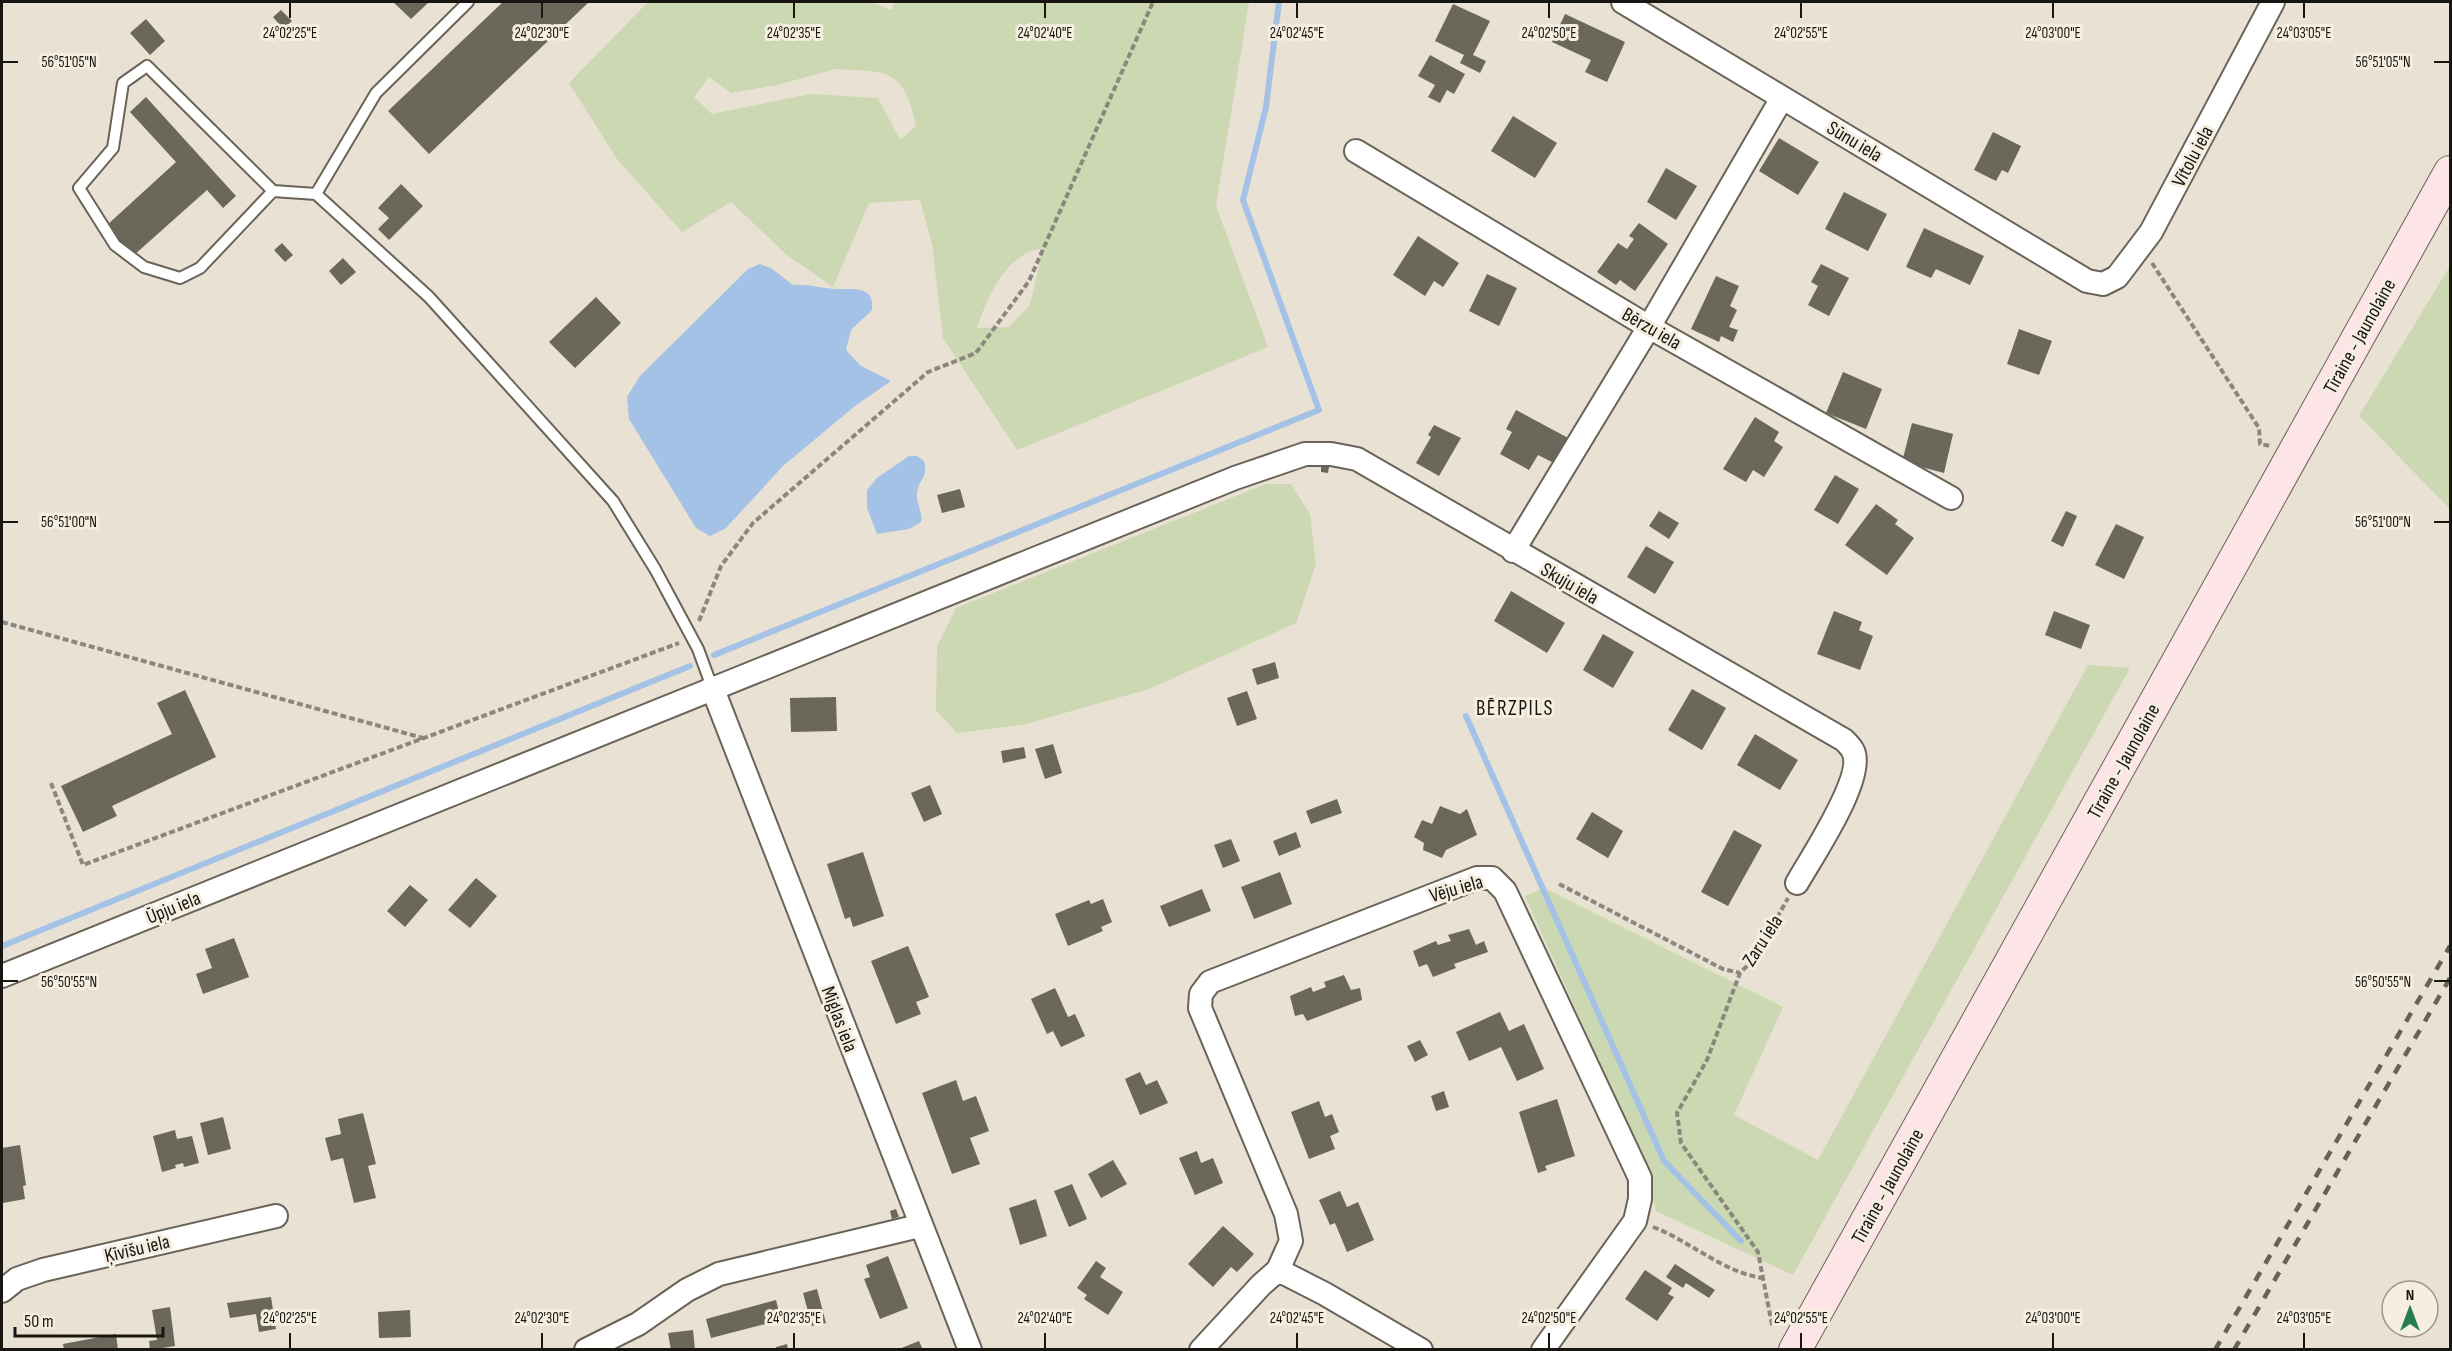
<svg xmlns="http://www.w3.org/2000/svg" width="2452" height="1351" font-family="'Sofia Sans Condensed',sans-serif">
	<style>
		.green { fill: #ccd8b1; fill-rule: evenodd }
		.water { fill: #a4c2e6 }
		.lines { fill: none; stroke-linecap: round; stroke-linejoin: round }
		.stream { stroke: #a4c2e6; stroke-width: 6 }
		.building { fill: #6c675b }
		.service-casing { stroke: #6a6458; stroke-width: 14 }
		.minor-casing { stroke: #6a6458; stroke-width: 26 }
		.secondary-casing { stroke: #6a6458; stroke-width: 34 }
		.path { stroke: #8c877e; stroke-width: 4; stroke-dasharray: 6 3; stroke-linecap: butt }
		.service { stroke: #fff; stroke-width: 10 }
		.minor { stroke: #fff; stroke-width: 22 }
		.secondary { stroke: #fce4e7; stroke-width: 32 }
		.rail { stroke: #65625a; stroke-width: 4.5; stroke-dasharray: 10 10; stroke-linecap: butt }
		.ticks { fill: none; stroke: #181611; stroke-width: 2 }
		.labels { text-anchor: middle; stroke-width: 6; stroke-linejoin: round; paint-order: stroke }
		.street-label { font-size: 20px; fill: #181611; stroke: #f5eee1 }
		.neighbourhood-label { font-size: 21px; letter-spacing: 1.5px; fill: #181611; stroke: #f5eee1 }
		.ticks-label { font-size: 15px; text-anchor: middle; fill: #181611; stroke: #f5eee1; stroke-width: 6; stroke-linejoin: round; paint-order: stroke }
	</style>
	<rect width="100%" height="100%" fill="#e8e1d4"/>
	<path class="green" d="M648,2H870L892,10L894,2H1249L1216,206L1268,347L1017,450L943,338L932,244L920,200L869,203L833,287L787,255L731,202L682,232L617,159L569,83ZM836,69C889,72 904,68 916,126L900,140L878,98L810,94L712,114L694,97L709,77L731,93L777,85ZM1043,248L1030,305L1009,327L977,328C988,296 1006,253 1043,248Z
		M2450,266V509L2359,416Z
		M1266,484H1291L1310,514L1316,564L1296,623L1149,689L1022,725L957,733L936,710L937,647L956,608Z
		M2088,665L2130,668L1793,1275L1656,1211L1641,1155L1525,896L1544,888L1783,1007L1734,1115L1818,1160Z"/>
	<path class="water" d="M760,264L771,268L793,285C807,284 820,288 835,289C851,290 875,284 872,310L851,330L846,350L861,366L891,381L855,406L783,466L726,528L710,536L696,528L629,419L627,397L640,376L748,269Z
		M909,456H917L924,461C929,478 918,479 917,493C916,503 923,512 921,522L909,529L877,534L867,508V490L877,478Z"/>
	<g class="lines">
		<path class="stream" d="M714,655L1319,410L1243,200L1266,107L1279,2
			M1466,716L1664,1161L1741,1241
			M2,946L690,666"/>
	</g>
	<path class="building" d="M393,2H429L411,19Z
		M503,2H589L429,154L388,111Z
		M1453,4L1490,21L1473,55L1486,61L1480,73L1460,63L1464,55L1435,41Z
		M281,10L292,21L283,29L273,17Z
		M1565,14L1625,42L1607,82L1585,72L1591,60L1552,42Z
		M146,19L165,41L150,55L130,33Z
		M1430,55L1465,74L1454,94L1447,90L1440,103L1428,97L1435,85L1418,76Z
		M146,97L236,196L223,208L207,190L133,256L106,226L176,162L130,112Z
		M1513,116L1557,143L1535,178L1491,151Z
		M1993,132L2021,146L2008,173L2002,170L1996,181L1974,170Z
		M1779,138L1819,162L1798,195L1759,171Z
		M1666,168L1697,186L1676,220L1647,202Z
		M401,184L423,206L389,240L378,229L389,218L378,208Z
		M1844,192L1887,214L1868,251L1825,229Z
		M1639,223L1668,244L1635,291L1620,280L1616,285L1597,272L1618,243L1627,249L1634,239L1629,236Z
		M1924,228L1984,256L1970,285L1936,269L1931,278L1906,267Z
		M1418,236L1459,263L1443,287L1434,281L1425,296L1393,275Z
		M282,243L293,255L285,262L274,250Z
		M343,258L356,272L341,285L329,271Z
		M1821,264L1849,278L1829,316L1808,305L1818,286L1811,282Z
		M1487,274L1517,288L1499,326L1469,311Z
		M1716,276L1739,286L1730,306L1737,310L1729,327L1738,330L1733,342L1721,336L1719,342L1691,329Z
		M596,297L621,323L575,368L549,342Z
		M2019,329L2052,341L2039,375L2007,364Z
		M1843,372L1882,389L1866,429L1826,413Z
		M1516,410L1570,439L1556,464L1538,455L1529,470L1500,454L1512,432L1506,429Z
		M1755,417L1779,432L1774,441L1783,447L1764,477L1753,470L1746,482L1723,469Z
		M1912,423L1953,434L1944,473L1902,462Z
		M1434,425L1461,438L1439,476L1416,463L1431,437L1428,435Z
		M1321,466L1329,467L1328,473L1321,472Z
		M1835,475L1859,489L1838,524L1814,510Z
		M960,489L965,507L942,513L937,495Z
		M1876,504L1898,520L1895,524L1914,538L1887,575L1845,545Z
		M1659,511L1679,523L1669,539L1649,526Z
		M2066,511L2077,516L2063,547L2051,541Z
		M2116,524L2144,537L2124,579L2095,565Z
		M1646,546L1674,562L1655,594L1627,577Z
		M1511,591L1565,623L1547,653L1494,621Z
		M1834,611L1862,622L1859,630L1873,636L1860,670L1817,654Z
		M2054,611L2090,625L2081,649L2045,635Z
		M1603,634L1634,652L1613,688L1583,670Z
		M1275,662L1279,678L1257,685L1252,669Z
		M1692,689L1726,708L1702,750L1668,730Z
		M185,690L216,757L112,806L117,816L83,832L61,786L172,734L157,703Z
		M1247,691L1257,719L1237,726L1227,698Z
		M836,697L837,731L791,732L790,698Z
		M1755,734L1798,760L1780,790L1737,765Z
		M1053,744L1062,773L1045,779L1035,749Z
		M1024,747L1026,758L1003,763L1001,751Z
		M930,785L942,814L924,822L911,793Z
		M1337,799L1342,813L1311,824L1306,811Z
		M1440,806L1460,814L1467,809L1477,835L1446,850L1442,858L1423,850L1424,843L1414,837L1422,820L1432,824Z
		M1592,812L1623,831L1608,858L1576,839Z
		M1734,830L1762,845L1728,906L1701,892Z
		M1296,832L1301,847L1279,856L1273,841Z
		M1231,839L1240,861L1223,868L1214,845Z
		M863,852L884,916L853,927L850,917L845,919L827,864Z
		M1280,872L1292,904L1254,919L1241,887Z
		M476,878L497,896L470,928L448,910Z
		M410,885L428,900L405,927L387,911Z
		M1202,889L1211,911L1169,927L1160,906Z
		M1103,899L1112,922L1101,927L1103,931L1068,946L1055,914L1089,900L1091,904Z
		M1469,929L1476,945L1484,941L1488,952L1454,964L1456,968L1433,977L1427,964L1419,967L1413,951L1436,941L1438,945L1451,941L1448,935Z
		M234,938L249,977L203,994L196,974L212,968L205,949Z
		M908,946L929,997L916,1002L921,1014L896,1024L871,961Z
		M1344,975L1351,990L1360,988L1362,1000L1307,1021L1303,1014L1295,1016L1290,996L1311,987L1313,992L1326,987L1324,982Z
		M1055,988L1068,1017L1075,1014L1085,1036L1061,1047L1053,1031L1047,1034L1031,999Z
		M1500,1012L1509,1031L1524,1024L1544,1069L1517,1081L1501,1047L1469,1061L1456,1032Z
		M1420,1040L1428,1055L1415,1062L1407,1046Z
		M1140,1072L1146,1085L1157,1080L1168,1103L1140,1115L1125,1079Z
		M956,1080L963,1101L976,1096L989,1131L970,1138L980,1164L952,1174L922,1093Z
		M1444,1091L1449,1107L1436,1111L1431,1096Z
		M1557,1099L1575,1156L1545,1166L1547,1170L1538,1173L1519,1112Z
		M1319,1101L1325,1117L1332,1114L1339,1132L1330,1136L1335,1149L1309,1159L1291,1112Z
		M363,1113L376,1164L368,1166L376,1198L354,1203L343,1158L331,1161L325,1138L341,1134L338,1119Z
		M223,1117L231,1149L208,1155L200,1123Z
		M175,1130L177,1139L192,1136L199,1163L184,1167L183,1163L175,1165L176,1168L162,1172L153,1136Z
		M20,1145L26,1185L23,1186L25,1199L3,1203L2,1148Z
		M1197,1151L1201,1163L1213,1158L1223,1183L1195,1195L1179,1158Z
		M1113,1160L1127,1184L1101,1198L1088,1174Z
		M1072,1184L1087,1219L1069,1227L1054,1191Z
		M1340,1191L1347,1207L1358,1202L1374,1240L1347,1252L1335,1223L1330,1225L1319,1200Z
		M1036,1199L1047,1236L1020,1245L1009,1208Z
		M896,1209L899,1217L892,1219L890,1211Z
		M1223,1226L1254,1254L1237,1272L1231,1267L1213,1287L1188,1264Z
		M888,1256L908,1308L880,1319L864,1279L870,1277L866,1265Z
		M1096,1261L1106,1268L1100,1277L1123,1292L1108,1315L1084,1299L1087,1295L1077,1288Z
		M1675,1264L1715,1290L1709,1298L1686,1283L1683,1288L1666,1277Z
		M1645,1270L1672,1288L1668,1294L1674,1297L1657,1321L1625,1299Z
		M817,1289L826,1323L812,1326L803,1293Z
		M271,1297L276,1329L259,1332L256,1314L230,1318L227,1303Z
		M776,1300L781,1320L711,1338L706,1319Z
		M170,1307L175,1346L150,1350L149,1341L157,1340L152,1310Z
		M410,1310L411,1337L379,1338L378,1312Z
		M693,1330L695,1350H671L668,1333Z
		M116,1334L118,1350H64L63,1344Z
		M919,1341L923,1350H899V1349Z
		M787,1344L788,1350H776V1347Z"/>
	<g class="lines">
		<defs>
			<path id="service" d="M468,2L376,93L316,194L429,297L613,501L655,569L698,649L712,687
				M273,191L200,268L180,278L144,267L115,245L79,188L113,148L123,83L147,66L273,191L316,194"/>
			<path id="minor" d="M1623,2L2087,281L2103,284L2117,277L2151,232L2273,2
				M1356,151L1649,327L1951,498
				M1513,551L1649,327L1782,98
				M712,687L970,1350
				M2,976C413,810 824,644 1235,478L1305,454H1331L1357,459L1844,740C1847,743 1851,747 1853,751C1866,777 1811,858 1797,883
				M1278,1270L1325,1294L1421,1350
				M2,1291L17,1279L43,1270L276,1216
				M586,1350L638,1324L687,1290L719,1274L919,1226
				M1201,1350L1261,1285L1278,1270L1291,1241L1286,1214L1200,1008L1201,994L1210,982L1477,878H1492L1505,891L1640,1178V1199L1635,1221L1543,1350"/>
			<path id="secondary" d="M1795,1350L2450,172"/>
		</defs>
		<use href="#service" class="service-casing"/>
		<use href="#minor" class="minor-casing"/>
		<use href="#secondary" class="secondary-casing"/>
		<path class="path" d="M2152,263L2259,428L2260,444L2270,446
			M699,621L721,566L753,523L928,372L976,353L1029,281L1153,2
			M2,622L423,738
			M51,783L83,865L679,643
			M1559,884L1723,969L1740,973
			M1653,1227C1690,1241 1724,1273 1763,1278
			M1772,1325L1758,1252L1681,1143L1677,1113L1707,1060L1740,973L1754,959L1788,898"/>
		<use href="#service" class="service"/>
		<use href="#minor" class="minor"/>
		<use href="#secondary" class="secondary"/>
		<path class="rail" d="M2215,1350L2450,946
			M2234,1350L2450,978"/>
	</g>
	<path class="ticks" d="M290,3V18M542,3V18M794,3V18M1045,3V18M1297,3V18M1549,3V18M1801,3V18M2053,3V18M2304,3V18M3,62H18M2434,62H2449M3,522H18M2434,522H2449M3,981H18M2434,981H2449M290,1333V1348M542,1333V1348M794,1333V1348M1045,1333V1348M1297,1333V1348M1549,1333V1348M1801,1333V1348M2053,1333V1348M2304,1333V1348"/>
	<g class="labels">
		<g class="street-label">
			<text transform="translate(1855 141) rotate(31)" y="7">Sūnu iela</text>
			<text transform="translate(2192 156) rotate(-62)" y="7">Vītolu iela</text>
			<text transform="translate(1652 328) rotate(30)" y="7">Bērzu iela</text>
			<text transform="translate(2359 336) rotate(-61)" y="7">Tīraine - Jaunolaine</text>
			<text transform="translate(1570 583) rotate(30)" y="7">Skuju iela</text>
			<text transform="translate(2123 761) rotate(-61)" y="7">Tīraine - Jaunolaine</text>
			<text transform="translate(1456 888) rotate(-16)" y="7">Vēju iela</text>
			<text transform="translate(173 907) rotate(-22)" y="7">Ūpju iela</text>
			<text transform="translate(1762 940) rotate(-57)" y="7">Zaru iela</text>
			<text transform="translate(840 1019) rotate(69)" y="7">Miglas iela</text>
			<text transform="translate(1887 1186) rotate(-61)" y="7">Tīraine - Jaunolaine</text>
			<text transform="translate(137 1248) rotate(-13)" y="7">Ķīvīšu iela</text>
		</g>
		<g class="neighbourhood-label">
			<text x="1515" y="715">BĒRZPILS</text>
		</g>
	</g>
	<g class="ticks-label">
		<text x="290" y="38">24°02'25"E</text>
		<text x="542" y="38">24°02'30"E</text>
		<text x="794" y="38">24°02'35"E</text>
		<text x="1045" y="38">24°02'40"E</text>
		<text x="1297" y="38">24°02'45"E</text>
		<text x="1549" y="38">24°02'50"E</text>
		<text x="1801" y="38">24°02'55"E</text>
		<text x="2053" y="38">24°03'00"E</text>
		<text x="2304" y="38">24°03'05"E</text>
		<text x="69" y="67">56°51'05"N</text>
		<text x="2383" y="67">56°51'05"N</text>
		<text x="69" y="527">56°51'00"N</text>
		<text x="2383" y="527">56°51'00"N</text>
		<text x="69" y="987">56°50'55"N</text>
		<text x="2383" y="987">56°50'55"N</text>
		<text x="290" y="1323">24°02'25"E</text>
		<text x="542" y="1323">24°02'30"E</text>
		<text x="794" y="1323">24°02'35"E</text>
		<text x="1045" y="1323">24°02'40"E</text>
		<text x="1297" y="1323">24°02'45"E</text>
		<text x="1549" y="1323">24°02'50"E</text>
		<text x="1801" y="1323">24°02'55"E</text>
		<text x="2053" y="1323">24°03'00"E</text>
		<text x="2304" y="1323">24°03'05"E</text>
	</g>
	<rect width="2452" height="1351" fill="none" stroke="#181611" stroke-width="6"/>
	<g transform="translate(2410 1309)"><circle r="28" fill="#f5eee1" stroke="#9d988e" stroke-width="1.5"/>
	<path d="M0-4.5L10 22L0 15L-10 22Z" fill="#257d51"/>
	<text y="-9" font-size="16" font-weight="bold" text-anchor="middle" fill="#181611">N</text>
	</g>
	<path d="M15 1327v9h148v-9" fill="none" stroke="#181611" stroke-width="3"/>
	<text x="24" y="1327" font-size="18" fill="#181611" stroke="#f5eee1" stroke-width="4.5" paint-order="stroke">50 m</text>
</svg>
